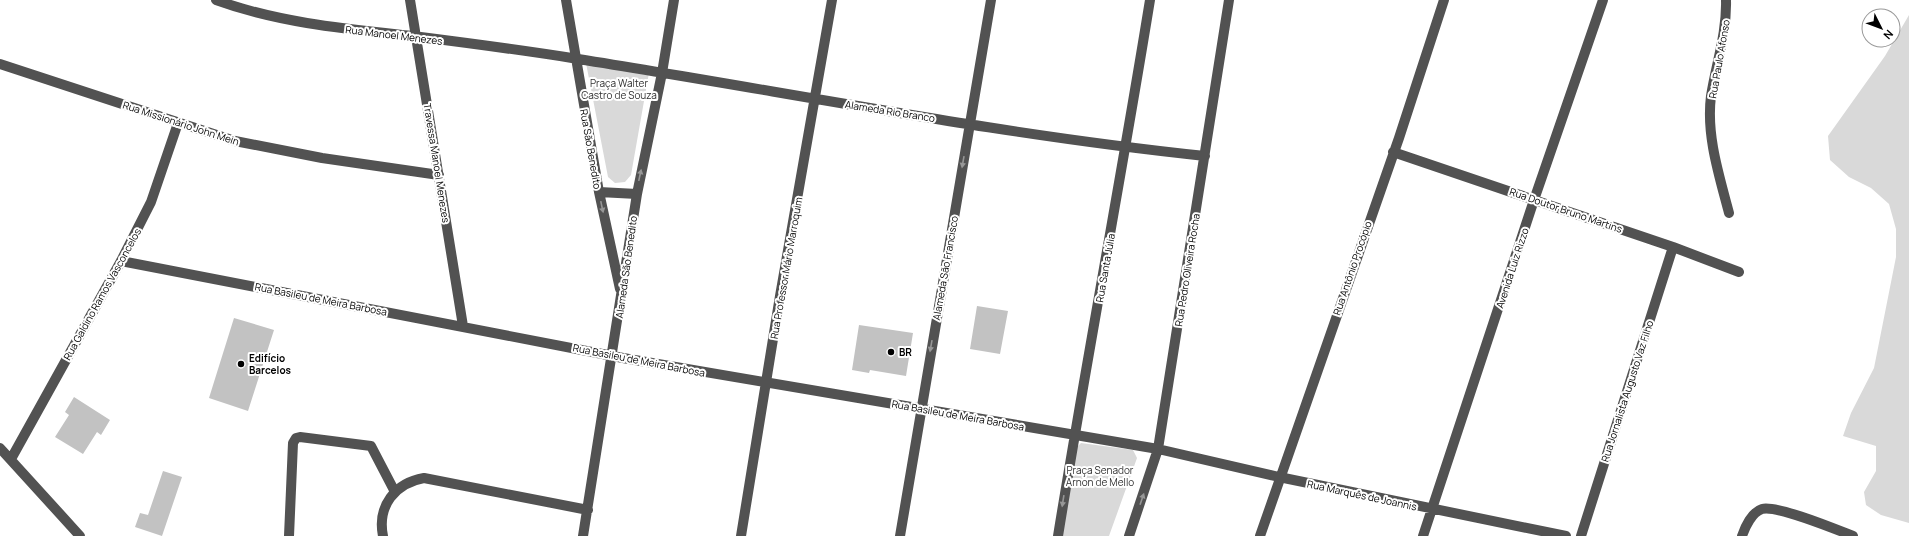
<svg xmlns="http://www.w3.org/2000/svg" width="1909" height="536" font-family="Manrope,sans-serif">
	<style>
		.green { fill: #d9d9d9 }
		.building { fill: #c2c2c2 }
		.lines { fill: none; stroke-linecap: round; stroke-linejoin: round }
		.minor { stroke: #525252; stroke-width: 10 }
		.oneway { fill: #979797 }
		.poi-dot { fill: #000; stroke: #fff; stroke-width: 1.5 }
		.labels { text-anchor: middle; stroke-width: 4; stroke-linejoin: round; paint-order: stroke }
		.street-label { font-size: 10px; fill: #000; stroke: #fff }
		.park-label { font-size: 10px; fill: #303030; stroke: #fff }
		.poi-label { font-size: 10px; font-weight: bold; fill: #000; stroke: #fff; text-anchor: start }
	</style>
	<rect width="100%" height="100%" fill="#fff"/>
	<path class="green" d="M1909,15V523L1881,515L1866,505L1864,492L1876,471V446L1843,436L1851,413L1874,368L1896,257V229L1889,204L1871,188L1849,177L1830,160L1828,136L1885,56Z
		M586,63L650,67L631,175L625,182L615,183L608,177Z
		M1081,443L1133,450L1137,458L1109,536H1059L1075,449Z"/>
	<path class="building" d="M977,306L1008,311L1000,354L970,349Z
		M234,318L274,330L248,411L209,398Z
		M859,325L913,333L906,376L870,370L869,373L852,370Z
		M74,397L110,420L101,435L97,432L83,454L55,437L69,415L65,412Z
		M163,471L182,477L162,536L135,527L140,513L148,515Z"/>
	<g class="lines">
		<path class="minor" d="M216,0C279,23 347,29 413,36C468,43 523,50 578,59C787,92 995,134 1205,156
			M410,0L463,326
			M566,0L599,192L620,289
			M1726,0C1727,33 1716,64 1711,96C1706,135 1719,175 1729,213
			M0,64L235,141L322,158L439,175
			M1393,152L1673,247L1739,272
			M599,192L637,194
			M121,261L623,358L1158,449L1279,477L1566,536
			M0,448L80,536
			M11,459L121,261L151,202L178,123
			M289,536L293,443L296,438L300,437L371,446L395,492
			M383,536C377,506 395,483 424,478L588,510
			M583,536L637,194L662,73L674,0
			M741,536L780,296L832,0
			M900,536L991,0
			M1058,536C1087,357 1121,179 1150,0
			M1129,536L1158,449L1229,0
			M1260,536L1399,138L1444,0
			M1423,536L1534,200L1603,0
			M1581,536L1673,247
			M1742,536C1745,527 1752,512 1762,509C1777,505 1835,529 1853,536"/>
	</g>
	<defs><path id="oneway-solid" d="M-6-.8H1V-3.2L6.5 0L1 3.2V.8H-6Z"/></defs>
	<g class="oneway">
		<use href="#oneway-solid" transform="translate(963 162) rotate(100)"/>
		<use href="#oneway-solid" transform="translate(640 175) rotate(-78)"/>
		<use href="#oneway-solid" transform="translate(602 207) rotate(78)"/>
		<use href="#oneway-solid" transform="translate(931 346) rotate(100)"/>
		<use href="#oneway-solid" transform="translate(1142 499) rotate(-71)"/>
		<use href="#oneway-solid" transform="translate(1063 501) rotate(99)"/>
	</g>
	<g class="poi-dot">
		<circle cx="891" cy="352" r="4"/>
		<circle cx="241" cy="364" r="4"/>
	</g>
	<g class="labels">
		<g class="street-label">
			<text transform="translate(394 35) rotate(7)" y="4">Rua Manoel Menezes</text>
			<text transform="translate(1719 59) rotate(-80)" y="4">Rua Paulo Afonso</text>
			<text transform="translate(890 111) rotate(9)" y="4">Alameda Rio Branco</text>
			<text transform="translate(181 123) rotate(18)" y="4">Rua Missionário John Mein</text>
			<text transform="translate(591 149) rotate(80)" y="4">Rua São Benedito</text>
			<text transform="translate(437 163) rotate(81)" y="4">Travessa Manoel Menezes</text>
			<text transform="translate(1566 210) rotate(19)" y="4">Rua Doutor Bruno Martins</text>
			<text transform="translate(626 267) rotate(-82)" y="4">Alameda São Benedito</text>
			<text transform="translate(786 268) rotate(-80)" y="4">Rua Professor Mário Marroquim</text>
			<text transform="translate(945 268) rotate(-80)" y="4">Alameda São Francisco</text>
			<text transform="translate(1105 268) rotate(-80)" y="4">Rua Santa Júlia</text>
			<text transform="translate(1352 268) rotate(-71)" y="4">Rua Antônio Procópio</text>
			<text transform="translate(1512 268) rotate(-72)" y="4">Avenida Luiz Rizzo</text>
			<text transform="translate(1187 270) rotate(-81)" y="4">Rua Pedro Oliveira Rocha</text>
			<text transform="translate(102 294) rotate(-61)" y="4">Rua Galdino Ramos Vasconcelos</text>
			<text transform="translate(321 299) rotate(11)" y="4">Rua Basileu de Meira Barbosa</text>
			<text transform="translate(639 360) rotate(11)" y="4">Rua Basileu de Meira Barbosa</text>
			<text transform="translate(1627 391) rotate(-72)" y="4">Rua Jornalista Augusto Vaz Filho</text>
			<text transform="translate(958 415) rotate(10)" y="4">Rua Basileu de Meira Barbosa</text>
			<text transform="translate(1362 495) rotate(12)" y="4">Rua Marquês de Joannis</text>
		</g>
		<g class="park-label">
			<text x="619" y="87">Praça Walter<tspan x="619" dy="12">Castro de Souza</tspan></text>
			<text x="1100" y="474">Praça Senador<tspan x="1100" dy="12">Arnon de Mello</tspan></text>
		</g>
		<g class="poi-label">
			<text x="899" y="356">BR</text>
			<text x="249" y="362">Edifício<tspan x="249" dy="12">Barcelos</tspan></text>
		</g>
	</g>
	<g transform="translate(1881 28) rotate(132)"><circle r="19" fill="#ffffff" stroke="#999999"/>
	<path d="M0-3L7 15L0 10L-7 15Z" fill="#000000"/>
	<text y="-6" font-size="11" font-weight="bold" text-anchor="middle" fill="#000000">N</text>
	</g>
</svg>
